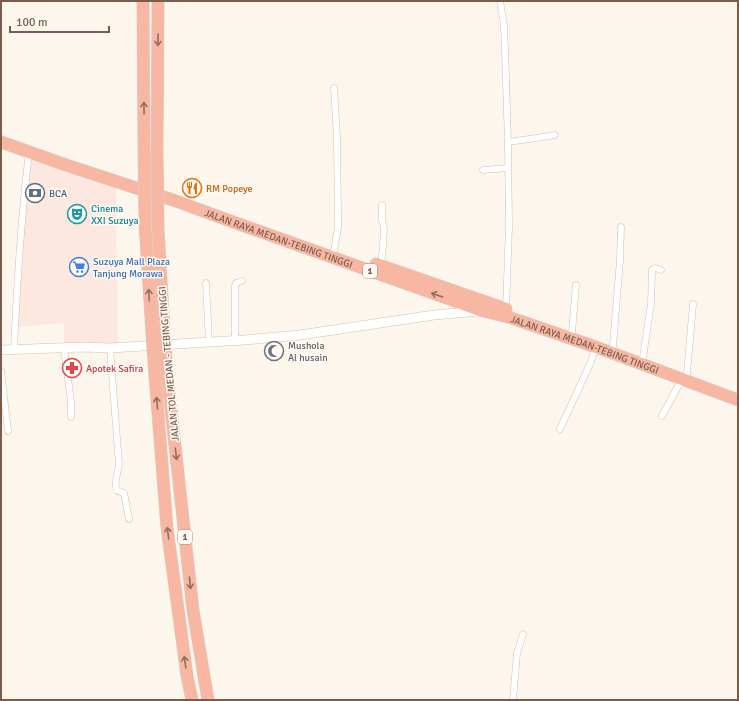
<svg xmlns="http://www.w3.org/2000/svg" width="739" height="701" font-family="Signika,sans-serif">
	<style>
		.commercial { fill: #fde8e0 }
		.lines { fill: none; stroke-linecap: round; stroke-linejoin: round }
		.street-casing { stroke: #d1beb0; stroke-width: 7 }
		.secondary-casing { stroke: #d6c0b0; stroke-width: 10 }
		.highway-casing { stroke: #dad1cd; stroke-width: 13 }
		.street { stroke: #fff; stroke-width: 6 }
		.secondary { stroke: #fff; stroke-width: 9 }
		.highway { stroke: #f7b7a3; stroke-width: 12 }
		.highway-bridge-casing { stroke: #dad1cd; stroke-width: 13; stroke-linecap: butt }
		.highway-bridge { stroke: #f7b7a3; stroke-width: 12 }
		.oneway { stroke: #936e5e }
		.labels { text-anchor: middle; stroke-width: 3; stroke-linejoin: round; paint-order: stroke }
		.shield { fill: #fffaf3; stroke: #a28b7f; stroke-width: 1 }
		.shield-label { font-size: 9px; font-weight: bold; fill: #7a5c4d }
		.food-label { font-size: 10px; fill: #c56008; stroke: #fffaf3; text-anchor: start }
		.service-label { font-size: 10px; fill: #4e5e75; stroke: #fffaf3; text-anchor: start }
		.culture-label { font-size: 10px; fill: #0d838f; stroke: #fffaf3; text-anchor: start }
		.street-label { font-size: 10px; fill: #7a5c4d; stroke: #fffaf3 }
		.shop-label { font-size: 10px; fill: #366cbe; stroke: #fffaf3; text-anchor: start }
		.worship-label { font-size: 10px; fill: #5b616d; stroke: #fffaf3; text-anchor: start }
		.health-label { font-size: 10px; fill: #be3a42; stroke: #fffaf3; text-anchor: start }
	</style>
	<rect width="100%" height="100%" fill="#fdf6ec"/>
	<path class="commercial" d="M30,158L116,188L118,345L64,346V323L17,327Z"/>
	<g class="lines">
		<defs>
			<path id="street" d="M500,1L504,26L505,49L508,142L509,227L506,309
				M508,142L536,138L555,135
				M483,170L508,168
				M334,250L338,228V219L337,139L334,88
				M381,266L383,246L384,228L382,220V205
				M206,283L209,342
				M572,332L576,285
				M235,341V286L236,283L242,281
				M613,346L620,260L621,227
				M64,348L71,402V417
				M110,348L119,465C118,470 113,488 118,491C119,492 122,492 124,493L129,519
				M14,349C17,283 21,217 29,152
				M643,357L651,304L652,270L655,268L661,270
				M1,371L8,431
				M687,373L693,304
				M662,416L682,379
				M560,429L590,364L596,347
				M513,700L517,653L523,634"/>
			<path id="secondary" d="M1,350L83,347L110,348L176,344L244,340L300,335L434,315L479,311"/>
			<g id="highway">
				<path d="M143,1L144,147"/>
				<path id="s1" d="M1,142L66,165L173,200L225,219L483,311L508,317L596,347L738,400"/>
				<path d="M157,150L158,1"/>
				<path d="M145,224L152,334"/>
				<path d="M158,228L164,331"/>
				<path d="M376,264L506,309"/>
				<path d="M167,373L193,610L208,700"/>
				<path d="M155,376L167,528L187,676L192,700"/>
			</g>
		</defs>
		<use href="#street" class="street-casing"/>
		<use href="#secondary" class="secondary-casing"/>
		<use href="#highway" class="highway-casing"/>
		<use href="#street" class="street"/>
		<use href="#secondary" class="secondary"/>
		<use href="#highway" class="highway"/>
		<defs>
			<path id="highway-bridge" d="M144,147L145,224
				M157,150L158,228
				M164,331L167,373
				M152,334L155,376"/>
		</defs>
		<use href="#highway-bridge" class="highway-bridge-casing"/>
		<use href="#highway-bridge" class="highway-bridge"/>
	</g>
	<defs><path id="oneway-shaft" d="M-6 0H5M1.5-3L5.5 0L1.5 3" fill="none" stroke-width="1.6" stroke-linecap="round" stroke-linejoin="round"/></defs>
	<g class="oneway">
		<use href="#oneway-shaft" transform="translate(158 40) rotate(91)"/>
		<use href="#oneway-shaft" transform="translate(144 108) rotate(-91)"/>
		<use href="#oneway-shaft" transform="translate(149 295) rotate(-93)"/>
		<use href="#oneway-shaft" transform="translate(437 295) rotate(-161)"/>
		<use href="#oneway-shaft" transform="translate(157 403) rotate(-95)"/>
		<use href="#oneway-shaft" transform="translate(176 454) rotate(84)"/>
		<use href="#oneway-shaft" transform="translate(168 533) rotate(-97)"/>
		<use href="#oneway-shaft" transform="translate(190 583) rotate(84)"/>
		<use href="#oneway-shaft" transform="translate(185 662) rotate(-98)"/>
	</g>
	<defs>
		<symbol id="restaurant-ring" viewBox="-11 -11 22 22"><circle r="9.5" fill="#fffaf3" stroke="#e8710a" stroke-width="1.5"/><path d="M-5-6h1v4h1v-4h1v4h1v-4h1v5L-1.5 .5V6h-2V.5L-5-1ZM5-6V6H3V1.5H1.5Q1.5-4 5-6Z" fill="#e8710a"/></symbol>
		<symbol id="bank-ring" viewBox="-11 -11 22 22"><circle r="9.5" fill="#fffaf3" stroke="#5c6f8a" stroke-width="1.5"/><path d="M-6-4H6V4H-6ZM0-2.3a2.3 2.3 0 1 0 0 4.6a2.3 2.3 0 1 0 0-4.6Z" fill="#5c6f8a"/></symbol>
		<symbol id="theatre-ring" viewBox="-11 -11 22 22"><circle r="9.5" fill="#fffaf3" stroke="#0f9aa8" stroke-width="1.5"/><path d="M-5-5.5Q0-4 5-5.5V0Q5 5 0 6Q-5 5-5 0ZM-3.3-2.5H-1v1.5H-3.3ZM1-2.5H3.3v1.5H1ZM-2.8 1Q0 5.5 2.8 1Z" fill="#0f9aa8"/></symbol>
		<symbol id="supermarket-ring" viewBox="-11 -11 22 22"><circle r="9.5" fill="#fffaf3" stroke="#3f7fe0" stroke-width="1.5"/><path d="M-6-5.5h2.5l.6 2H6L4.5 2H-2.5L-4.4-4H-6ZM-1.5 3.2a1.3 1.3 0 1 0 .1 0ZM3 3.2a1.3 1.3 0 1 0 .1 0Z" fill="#3f7fe0"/></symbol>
		<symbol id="mosque-ring" viewBox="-11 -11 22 22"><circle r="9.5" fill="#fffaf3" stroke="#6b7280" stroke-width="1.5"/><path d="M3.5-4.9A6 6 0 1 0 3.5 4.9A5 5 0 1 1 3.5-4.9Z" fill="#6b7280"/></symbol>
		<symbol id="pharmacy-ring" viewBox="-11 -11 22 22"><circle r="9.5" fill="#fffaf3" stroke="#e0444e" stroke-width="1.5"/><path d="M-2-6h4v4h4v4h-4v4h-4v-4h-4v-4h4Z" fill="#e0444e"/></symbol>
	</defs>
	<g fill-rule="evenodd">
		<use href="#restaurant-ring" x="181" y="177" width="22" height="22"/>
		<use href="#bank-ring" x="24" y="182" width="22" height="22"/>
		<use href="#theatre-ring" x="66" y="203" width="22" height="22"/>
		<use href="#supermarket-ring" x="68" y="256" width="22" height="22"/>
		<use href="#mosque-ring" x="263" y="340" width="22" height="22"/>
		<use href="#pharmacy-ring" x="61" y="357" width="22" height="22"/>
	</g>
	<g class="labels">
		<g class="shield">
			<rect x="363" y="264" width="14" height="14" rx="3"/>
			<rect x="178" y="530" width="14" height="14" rx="3"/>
		</g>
		<g class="shield-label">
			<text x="370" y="274">1</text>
			<text x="185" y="540">1</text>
		</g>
		<g class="food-label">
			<text x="206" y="192">RM Popeye</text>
		</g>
		<g class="service-label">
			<text x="49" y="197">BCA</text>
		</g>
		<g class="culture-label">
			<text x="91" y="212">Cinema<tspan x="91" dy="12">XXI Suzuya</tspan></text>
		</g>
		<g class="street-label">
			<text dy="4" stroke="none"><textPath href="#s1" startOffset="294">JALAN RAYA MEDAN-TEBING TINGGI</textPath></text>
			<text dy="4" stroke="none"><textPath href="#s1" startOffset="618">JALAN RAYA MEDAN-TEBING TINGGI</textPath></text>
			<text transform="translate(168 364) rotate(-95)" y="4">JALAN TOL MEDAN - TEBING TINGGI</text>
		</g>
		<g class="shop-label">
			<text x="93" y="265">Suzuya Mall Plaza<tspan x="93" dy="12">Tanjung Morawa</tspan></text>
		</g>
		<g class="worship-label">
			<text x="288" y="349">Mushola<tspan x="288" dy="12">Al husain</tspan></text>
		</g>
		<g class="health-label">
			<text x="86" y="372">Apotek Safira</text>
		</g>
	</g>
	<rect width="739" height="701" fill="none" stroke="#7a5c4d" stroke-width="4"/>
	<path d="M10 26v6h99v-6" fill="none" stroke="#7a5c4d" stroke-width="2"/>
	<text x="16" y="26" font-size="12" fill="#7a5c4d" stroke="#fffaf3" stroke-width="3" paint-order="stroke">100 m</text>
</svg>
